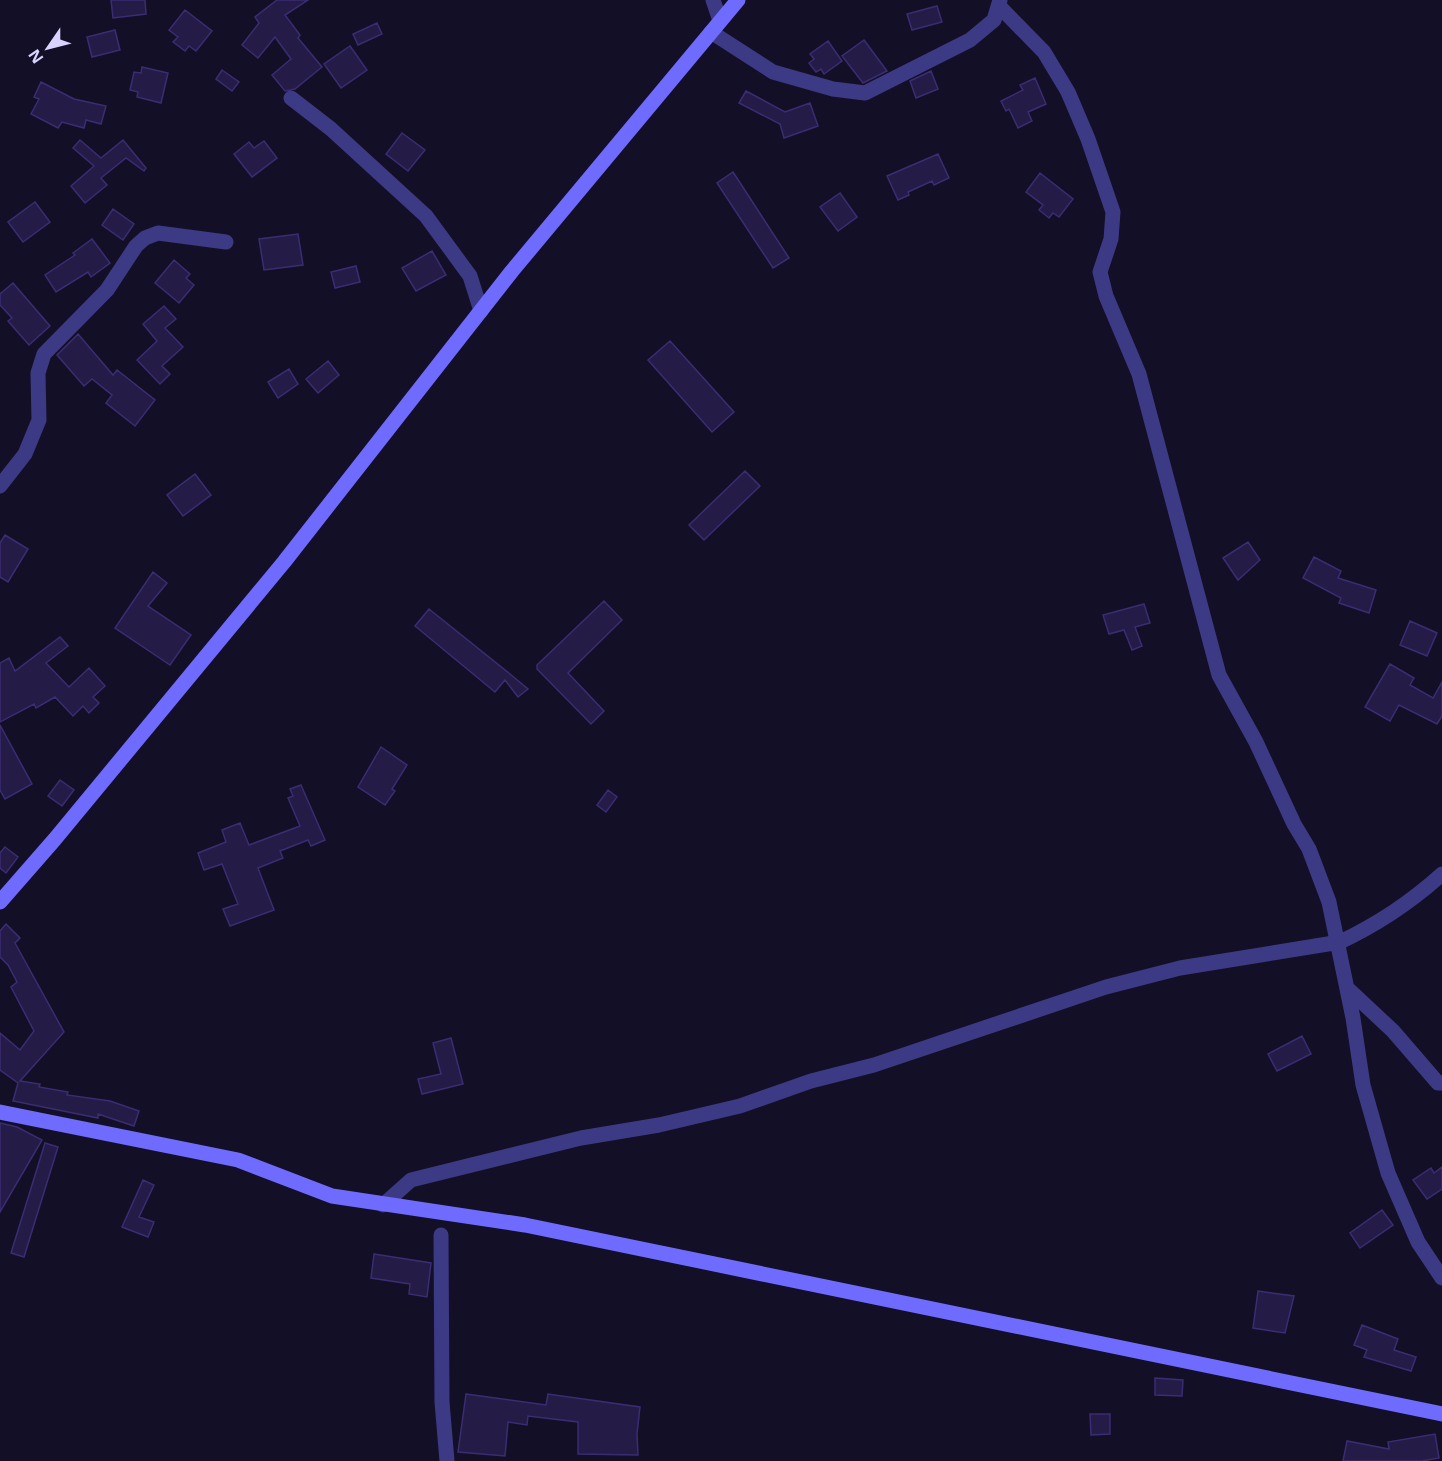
<svg xmlns="http://www.w3.org/2000/svg" width="1442" height="1461" font-family="'Open Sans',sans-serif">
	<style>
		.building { fill: #241b47; stroke: #3b2d73; stroke-width: 1.5 }
		.lines { fill: none; stroke-linecap: round; stroke-linejoin: round }
		.street { stroke: #3d3a85; stroke-width: 15 }
		.secondary { stroke: #6f6bff; stroke-width: 15 }
	</style>
	<rect width="100%" height="100%" fill="#130f26"/>
	<path class="building" d="M111,0H145L146,14L113,18Z
		M277,0H308L285,15L300,35L298,38L322,67L295,89L285,91L272,75L291,59L275,37L258,58L242,45L259,23L255,17Z
		M937,6L942,22L912,30L907,14Z
		M185,10L212,31L196,51L189,46L185,51L173,42L178,37L169,30Z
		M377,23L382,34L358,45L353,34Z
		M115,30L120,50L92,57L87,37Z
		M864,40L887,71L863,83L842,56Z
		M828,41L842,61L824,74L821,69L816,72L809,63L814,59L810,54Z
		M350,46L367,70L341,88L324,64Z
		M142,67L168,73L161,103L137,97L138,92L130,90L134,72L141,73Z
		M222,70L239,82L232,91L216,79Z
		M931,71L938,89L916,98L910,81Z
		M1035,78L1046,104L1028,112L1032,121L1018,128L1009,109L1006,111L1001,101L1023,90L1020,85Z
		M41,82L74,99L106,106L101,124L86,120L84,128L62,122L58,128L31,114L39,99L34,97Z
		M746,91L785,112L810,103L818,126L784,138L780,124L739,103Z
		M402,133L425,150L408,171L386,154Z
		M80,140L101,158L123,140L146,168L144,171L126,158L101,178L107,185L85,203L71,186L94,166L73,148Z
		M264,141L277,158L252,177L234,154L249,142L254,148Z
		M938,154L949,178L934,185L932,181L908,192L909,195L898,200L887,176Z
		M733,172L789,258L773,268L717,183Z
		M1040,173L1073,199L1059,217L1053,213L1049,218L1039,210L1043,205L1026,192Z
		M840,193L857,217L838,231L820,207Z
		M35,202L50,222L23,242L8,222Z
		M113,209L134,224L123,240L102,225Z
		M298,234L303,265L264,270L259,239Z
		M92,239L110,263L91,277L88,272L56,292L45,275L75,255L73,253Z
		M432,251L446,275L416,291L402,268Z
		M174,260L190,274L186,278L194,285L179,303L155,283Z
		M356,266L360,282L335,288L331,272Z
		M13,283L50,326L29,345L8,321L12,318L0,305V294Z
		M164,306L176,319L165,328L183,347L162,366L170,374L160,384L137,360L157,341L143,324Z
		M78,334L113,375L117,370L155,400L135,426L106,403L112,395L92,379L84,386L57,355Z
		M670,341L734,412L712,432L648,360Z
		M328,361L339,375L318,393L306,379Z
		M289,369L298,384L278,398L268,382Z
		M745,471L760,486L704,540L689,525Z
		M195,474L211,495L183,516L167,495Z
		M5,535L28,549L8,582L0,577V543Z
		M1248,542L1260,560L1238,580L1223,558Z
		M1314,557L1341,571L1338,578L1376,590L1369,613L1339,603L1341,598L1303,578Z
		M153,572L167,583L148,606L191,635L170,665L115,628Z
		M604,601L622,620L568,673L604,711L591,724L537,669V665Z
		M1144,604L1150,623L1135,627L1142,646L1132,650L1124,630L1109,634L1103,615Z
		M429,609L510,674L528,689L518,697L505,680L495,692L415,626Z
		M1410,621L1437,633L1427,656L1400,645Z
		M60,637L68,646L46,663L69,687L89,668L105,686L93,697L99,703L89,713L83,706L73,716L55,697L36,708L34,704L0,722V663L9,658L15,671Z
		M1390,664L1414,678L1410,685L1433,698L1442,682V716L1437,724L1399,705L1390,721L1365,707Z
		M0,725L32,784L5,799L0,790Z
		M381,747L407,765L392,789L395,791L385,805L358,787Z
		M60,780L74,790L62,806L48,796Z
		M301,785L325,840L311,846L308,840L280,851L283,858L258,868L274,910L230,926L223,909L238,904L222,864L204,870L198,853L226,842L222,830L240,823L249,845L300,826L288,798L293,796L290,789Z
		M608,790L617,797L606,812L597,805Z
		M5,847L18,857L6,873L0,868V853Z
		M6,924L20,938L15,943L64,1032L20,1081L40,1084L39,1087L68,1092L67,1095L110,1101L139,1111L134,1126L98,1114V1118L13,1101L18,1083L0,1070V1033L20,1050L34,1031L11,987L17,982L8,965L0,957V931Z
		M1302,1036L1311,1054L1277,1071L1268,1054Z
		M451,1038L463,1084L422,1094L418,1079L441,1074L433,1043Z
		M0,1123L17,1127L42,1140L0,1212Z
		M45,1143L58,1147L24,1257L11,1253Z
		M1442,1167V1189L1427,1199L1413,1180L1431,1168L1434,1173Z
		M143,1180L154,1185L139,1217L154,1222L148,1237L122,1227Z
		M1382,1210L1393,1225L1360,1248L1350,1233Z
		M374,1254L431,1263L427,1297L409,1294L410,1284L371,1278Z
		M1258,1291L1294,1296L1285,1333L1253,1328Z
		M1362,1325L1398,1339L1394,1350L1416,1357L1411,1371L1364,1357L1367,1350L1354,1345Z
		M1155,1378L1183,1380L1182,1396L1155,1395Z
		M466,1394L546,1405L548,1394L640,1407L637,1434L638,1455L578,1454V1422L528,1416L527,1425L508,1422L505,1456L458,1452Z
		M1090,1414H1110V1434L1091,1435Z
		M1435,1434L1439,1458L1422,1461H1343L1347,1441L1389,1449L1388,1442Z"/>
	<g class="lines">
		<path class="street" d="M713,0L720,21
			M999,6L1044,52L1068,92L1088,139L1113,212L1111,239L1100,272L1106,296L1139,374L1219,675L1256,742L1294,824L1309,849L1329,902L1353,1018L1363,1085L1388,1173L1418,1242L1442,1278
			M711,32L773,72L833,89L865,93L970,40L994,20L1000,0
			M291,98L331,129L426,216L470,276L481,311
			M0,486L25,454L39,420L38,373L44,354L107,290L136,246L145,238L158,233L226,242
			M1347,988L1393,1031L1438,1083H1442
			M383,1205L411,1180L581,1138L659,1125L740,1106L811,1081L874,1065L1106,987L1180,968L1340,942C1378,924 1411,902 1442,874
			M441,1235L442,1402L447,1461"/>
		<path class="secondary" d="M0,902L55,839L284,562L512,271L738,0
			M0,1112L238,1160L332,1196L525,1225L1442,1414"/>
	</g>
	<g transform="translate(48 48) rotate(235)" stroke="#130f26" stroke-width="4.5" paint-order="stroke">
	<path d="M0-4.5L10 22L0 15L-10 22Z" fill="#d9d4ff"/>
	<text y="-9" font-size="16" font-weight="bold" text-anchor="middle" fill="#d9d4ff">N</text>
	</g>
</svg>
